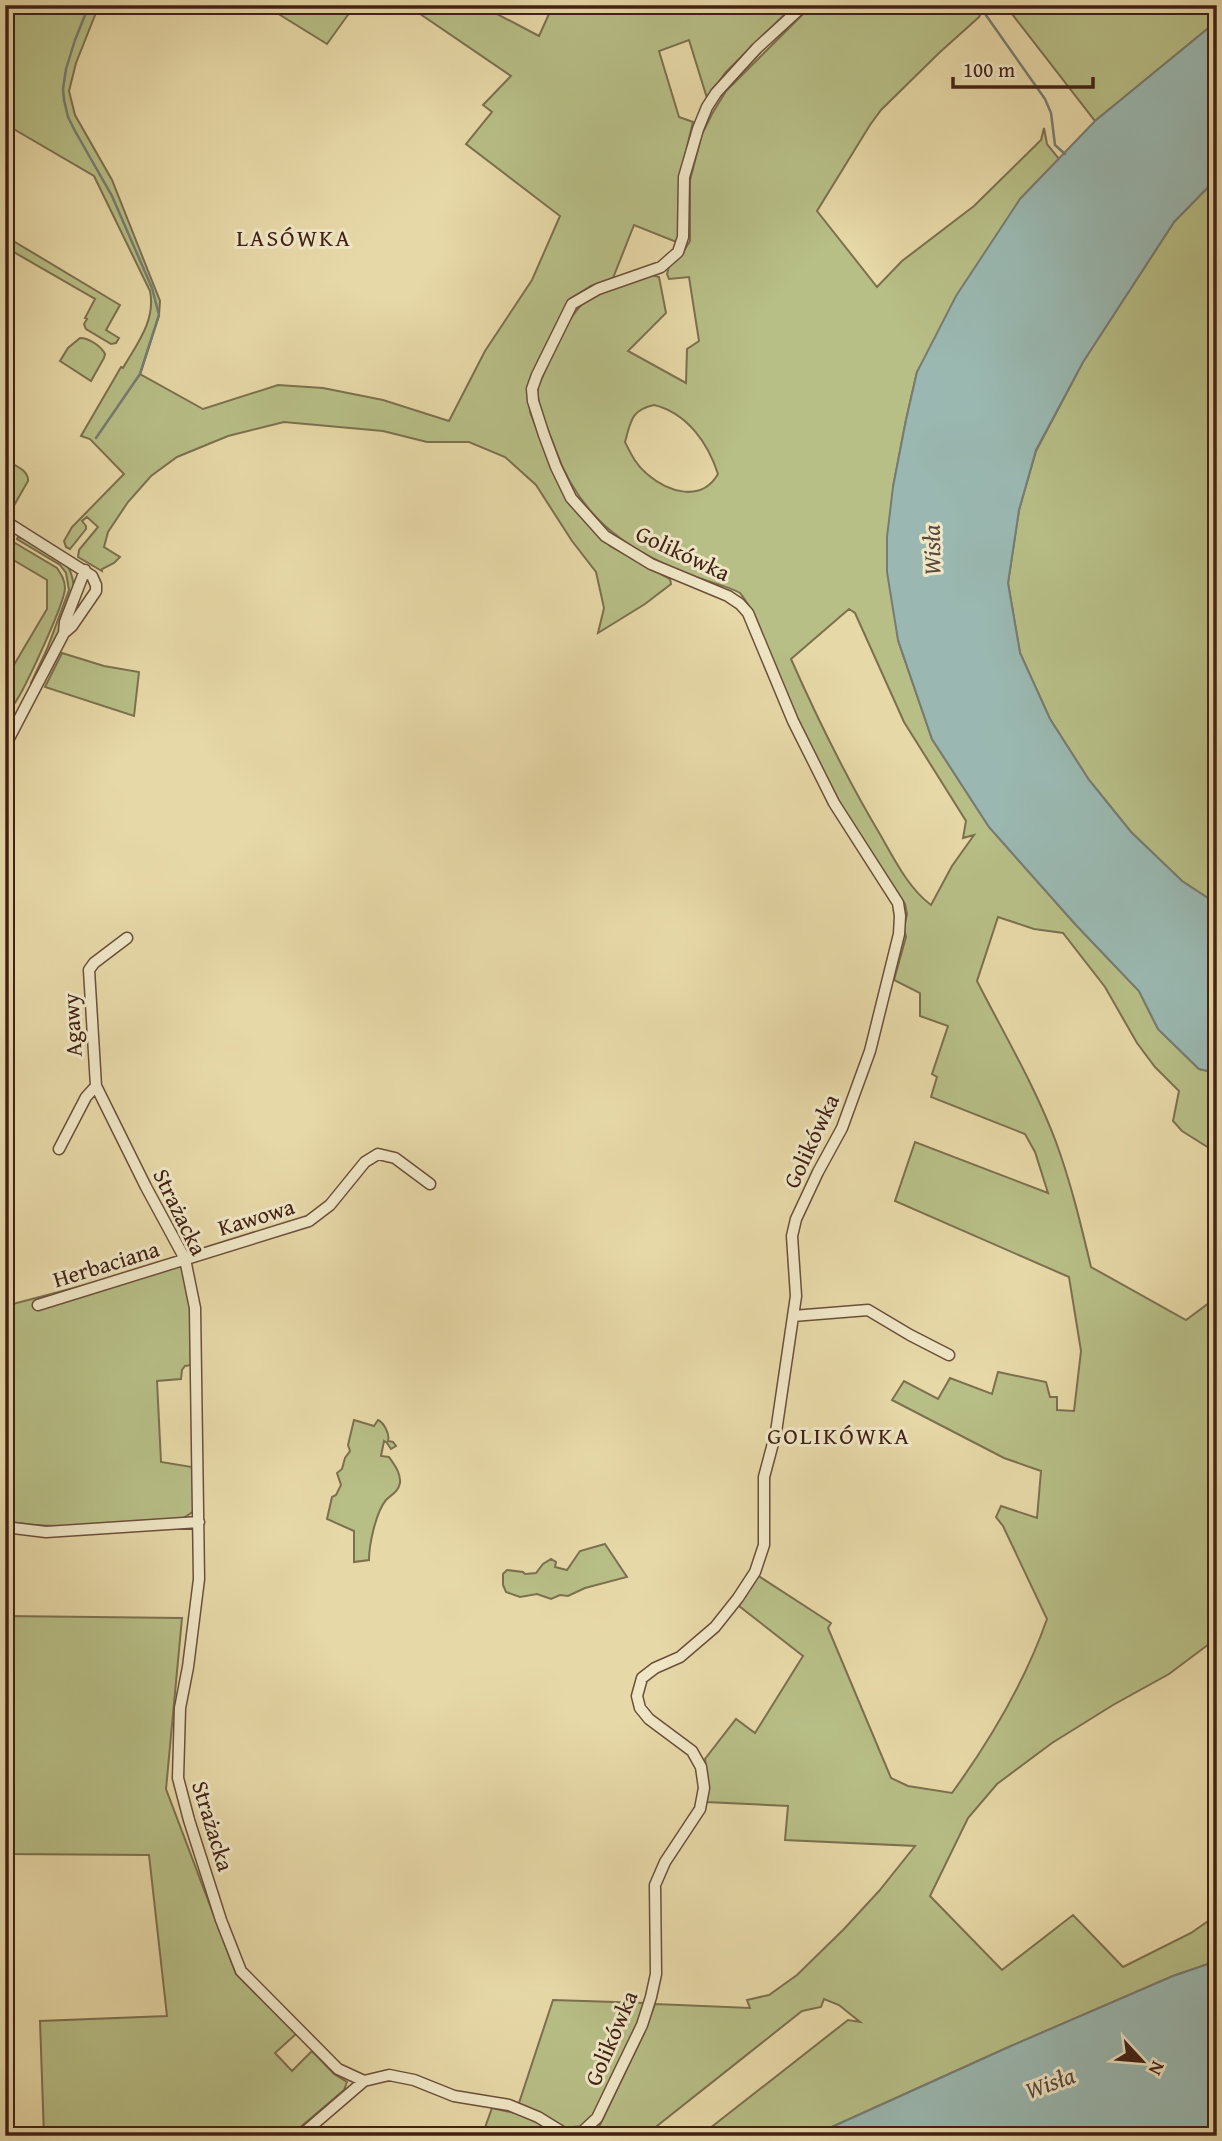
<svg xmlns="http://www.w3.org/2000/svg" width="1222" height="2141" font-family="'Gentium Book Plus',serif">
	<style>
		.green { fill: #b7be86; stroke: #7c704e; stroke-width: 2; fill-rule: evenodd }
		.water { fill: #9ab8b1; stroke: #777c73; stroke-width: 2 }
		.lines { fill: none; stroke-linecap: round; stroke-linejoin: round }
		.stream { stroke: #777c73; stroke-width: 2.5 }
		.minor-casing { stroke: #6b4f3a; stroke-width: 13 }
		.minor { stroke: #efe6c6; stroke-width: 10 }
		.labels { text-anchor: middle; stroke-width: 6; stroke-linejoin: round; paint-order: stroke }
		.street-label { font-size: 23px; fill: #422115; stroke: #efe6c6 }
		.neighbourhood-label { font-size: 24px; letter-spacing: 2px; fill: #422115; stroke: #efe6c6 }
		.water-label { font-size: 24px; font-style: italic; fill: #58473c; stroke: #efe6c6 }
	</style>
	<rect width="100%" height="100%" fill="#e7d8a7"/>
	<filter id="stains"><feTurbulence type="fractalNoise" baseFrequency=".00286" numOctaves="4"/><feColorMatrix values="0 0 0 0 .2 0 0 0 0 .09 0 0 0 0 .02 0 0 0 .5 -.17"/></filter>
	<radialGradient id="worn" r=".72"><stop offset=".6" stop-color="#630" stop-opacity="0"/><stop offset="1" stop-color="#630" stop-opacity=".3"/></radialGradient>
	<path class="green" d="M15,5H99L76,63L69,91L75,115L112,180L160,301L159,315L140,374L203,409L278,385L323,388L383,400L449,421L485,351L532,280L560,216L466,144L492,112L483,105L511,76L407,5H480L539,36L553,5H696L700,14L714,5H794L726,72L707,98L689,40L659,51L679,117L693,122L679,180V243L634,225L613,278L591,286L570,299L538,361L530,384V412L556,477L568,500L610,546L670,579L671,584L645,604L598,633L604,608L596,572L572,541L536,485L505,457L469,442H427L383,431L284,422L228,436L177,457L151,476L128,502L108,532L104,547L120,557L114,563L102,569V571L78,557L79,550L98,527L87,517L82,521L86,526V529L70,549L66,547L64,541L72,527L124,474L90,439L81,436L121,367L123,368C137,344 156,320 150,291L94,176L5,124V22Z
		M264,5H355L327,44Z
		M812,5H986L979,17L939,53L881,110L870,125L817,211L877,287L902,261L974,206L1041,140L1044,128L1047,144L1059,159L1020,199L917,372L906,420L893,487L898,640L932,739L989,827L1076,925L1139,991L1158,1029L1199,1069L1217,1073V1153L1182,1131L1173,1121L1179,1091L1155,1067L1137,1043L1105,987L1063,933L1034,929L998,917L977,981C1004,1034 1035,1086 1056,1142C1071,1183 1081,1225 1091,1267L1186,1320L1217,1297V1638L1169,1674L1113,1705L1052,1743L997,1784L968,1818L930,1896L1002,1970L1073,1915L1123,1967L1191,1933L1217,1915V1961L1173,1976L1011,2046L812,2136H700L848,2020L860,2022L839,2005L824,1999L821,2007L802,2011L657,2126L649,2136H584L599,2127L644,2033L655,2004L750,2008L747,2000L769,1995L797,1975L844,1929L879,1891L915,1846L785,1840L788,1806L706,1802L708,1784L705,1759L736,1719L755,1733L803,1656L739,1606L757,1575L831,1623L828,1628L891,1778L908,1786L952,1793C991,1739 1025,1682 1047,1619L1003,1526L996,1517L1001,1506L1037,1518L1041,1471L1004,1458L892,1400L904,1381L938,1399L950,1378L992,1394L998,1372L1046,1382L1050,1397H1057V1410L1074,1411L1081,1351L1069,1277L895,1201L915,1142L1048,1193L1035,1152L1025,1134L931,1097L937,1077L932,1074L948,1026L920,1016V993L894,980L906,937L904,928L907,914L905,904L843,809L800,726L749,606C746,602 743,596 740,593C729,586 698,579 685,573C621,547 578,514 555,448C548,429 536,407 538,387C551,359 567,309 595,294C612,285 634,281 652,275L659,277L666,313L628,351L686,383L687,349L699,341L689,277L669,279L667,274L669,266L680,257L690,241V180L702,134L712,114L726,91ZM654,405C687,413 708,443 718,474C701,503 668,492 647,474C636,465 631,454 625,442C631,421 631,410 654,405ZM849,609L855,613L904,722L966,821L963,838L974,835L952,866L931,905C909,889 894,859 881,836C847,779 818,720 791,659Z
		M1005,5H1217V21L1095,121Z
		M1217,178V904L1182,881L1131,832L1089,780L1050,719L1020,653L1008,583L1019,510L1036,451L1083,362L1174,222Z
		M5,236L120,305L106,330L119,338L116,343L111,344L86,329L84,324L87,319L85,318L95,299L5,247Z
		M80,338C89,338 101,346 105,354L104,358L91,381L60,361L68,348Z
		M5,460C14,465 29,470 28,481L12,509L5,513Z
		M5,537L57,568C61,574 65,580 65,588C65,602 22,697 11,708L5,707V680L47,609V580L5,555Z
		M18,537C30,541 57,554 65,563C72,570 75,586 73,595C66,624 47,658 33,684L31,683L47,649L69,590L66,573L60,565L17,539Z
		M62,653L104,666L139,672L134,716L45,687Z
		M181,1260L193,1324L192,1365L185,1366L182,1370L181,1379L157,1381L161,1462L192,1467L194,1511L182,1519C126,1522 60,1532 5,1521V1306Z
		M354,1420L374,1426L378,1420C384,1423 390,1434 388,1441L393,1442L396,1446L391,1449L387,1443L384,1441L381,1456L389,1457C394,1464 401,1473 400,1483C398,1492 392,1494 386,1500C376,1512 369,1544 369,1560L354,1562V1531L327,1519L332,1497L336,1495L341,1485L337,1473L342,1469L345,1458L350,1451L348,1445Z
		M605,1544L627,1577L585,1588L568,1596L560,1595L551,1599L537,1594L520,1597L506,1592L503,1585V1574L507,1570L523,1572L525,1574L536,1573L543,1564L551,1559L556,1562L555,1567L567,1570L580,1551Z
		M5,1616L182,1618L166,1789L236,1974L296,2034L275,2053L292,2071L312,2051L334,2074L347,2082L344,2090L290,2136H207L205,2127L106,2128V2136H44L40,2021L167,2016L149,1855L5,1854Z
		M553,2000L645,2003L639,2023L597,2111L582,2127L566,2129L518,2106Z
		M492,2108C515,2113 540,2117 556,2136H482Z"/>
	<path class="water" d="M1217,21V178L1174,222L1083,362L1036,450L1019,510L1008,583L1020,653L1050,719L1089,780L1131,832L1182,881L1217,904V1073L1199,1069L1158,1029L1139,991L1076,925L989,827L932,739L898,640L887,572V537L893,487L906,420L917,372L956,296L1020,199L1095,121Z
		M1217,1961V2131L1208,2136H812L1011,2046L1173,1976Z"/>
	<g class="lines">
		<path class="stream" d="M89,5L75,40L66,69L63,89L64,100L68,117L75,131L112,196L152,288L159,315L140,374L96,438
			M983,11L1045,99L1051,113L1055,145L1065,154"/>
		<defs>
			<path id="minor" d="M5,521L92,576L96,585V591L72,626L64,633
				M5,746L64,633L65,622L85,570
				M127,938L94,963L89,970L96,1086L146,1187L185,1259L195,1308L199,1579L188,1667L180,1708L178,1778L189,1820L221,1920L241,1971L338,2069L364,2081
				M59,1149L86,1097L96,1086
				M38,1305L309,1221L330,1205L365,1162L378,1154L395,1158L430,1184
				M793,1316L868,1310L910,1335L949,1355
				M5,1527L46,1532L199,1522
				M300,2136L364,2081L389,2075L414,2080L454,2096L509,2105L538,2117L564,2133L582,2132L597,2118L642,2025L651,1997L656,1974L655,1885L665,1862L700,1809L704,1788L701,1767L692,1751L649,1719L640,1708L637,1696L642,1678L655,1668L680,1657L715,1627L738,1598L755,1572L764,1545V1477L776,1432L796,1296L792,1236L796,1219L818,1172L842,1128L870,1051L899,934L900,916L898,903L834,803L793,721L748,613L740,604L728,596L651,564L605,536L571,498L556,467L544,435L533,401L532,389L537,375L572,304L598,289L661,267L678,252L683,237L684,177L698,129L707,107L716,93L757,48L804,5"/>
		</defs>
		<use href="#minor" class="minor-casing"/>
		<use href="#minor" class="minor"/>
	</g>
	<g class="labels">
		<g class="street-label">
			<text transform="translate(683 553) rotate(25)" y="8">Golikówka</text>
			<text transform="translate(72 1025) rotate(-93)" y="8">Agawy</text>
			<text transform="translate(811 1141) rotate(-65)" y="8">Golikówka</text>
			<text transform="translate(180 1212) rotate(64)" y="8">Strażacka</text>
			<text transform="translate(256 1217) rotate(-17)" y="8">Kawowa</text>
			<text transform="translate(106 1264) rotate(-17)" y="8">Herbaciana</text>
			<text transform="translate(213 1826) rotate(73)" y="8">Strażacka</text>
			<text transform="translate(611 2038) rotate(-67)" y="8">Golikówka</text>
		</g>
		<g class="neighbourhood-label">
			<text x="294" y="246">LASÓWKA</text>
			<text x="839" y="1444">GOLIKÓWKA</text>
		</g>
		<g class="water-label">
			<text transform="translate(932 550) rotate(-91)" y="8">Wisła</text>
			<text transform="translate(1050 2083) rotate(-20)" y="8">Wisła</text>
		</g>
	</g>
	<rect width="1222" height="2141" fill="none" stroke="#e7d8a7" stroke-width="28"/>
	<rect x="7" y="7" width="1208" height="2127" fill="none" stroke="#422115" stroke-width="3.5"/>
	<rect x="14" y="14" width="1194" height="2113" fill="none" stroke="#422115" stroke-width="2"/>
	<g transform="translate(1142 2061) rotate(116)" stroke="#efe6c6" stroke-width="5" paint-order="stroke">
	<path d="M0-5L12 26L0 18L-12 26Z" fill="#422115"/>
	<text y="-10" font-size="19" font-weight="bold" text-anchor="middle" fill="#422115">N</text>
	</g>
	<path d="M953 77v10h140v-10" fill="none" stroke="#422115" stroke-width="3.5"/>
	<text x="963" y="77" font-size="21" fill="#422115" stroke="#efe6c6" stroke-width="5" paint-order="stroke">100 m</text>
	<rect width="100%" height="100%" filter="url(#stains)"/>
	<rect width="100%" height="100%" fill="url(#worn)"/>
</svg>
